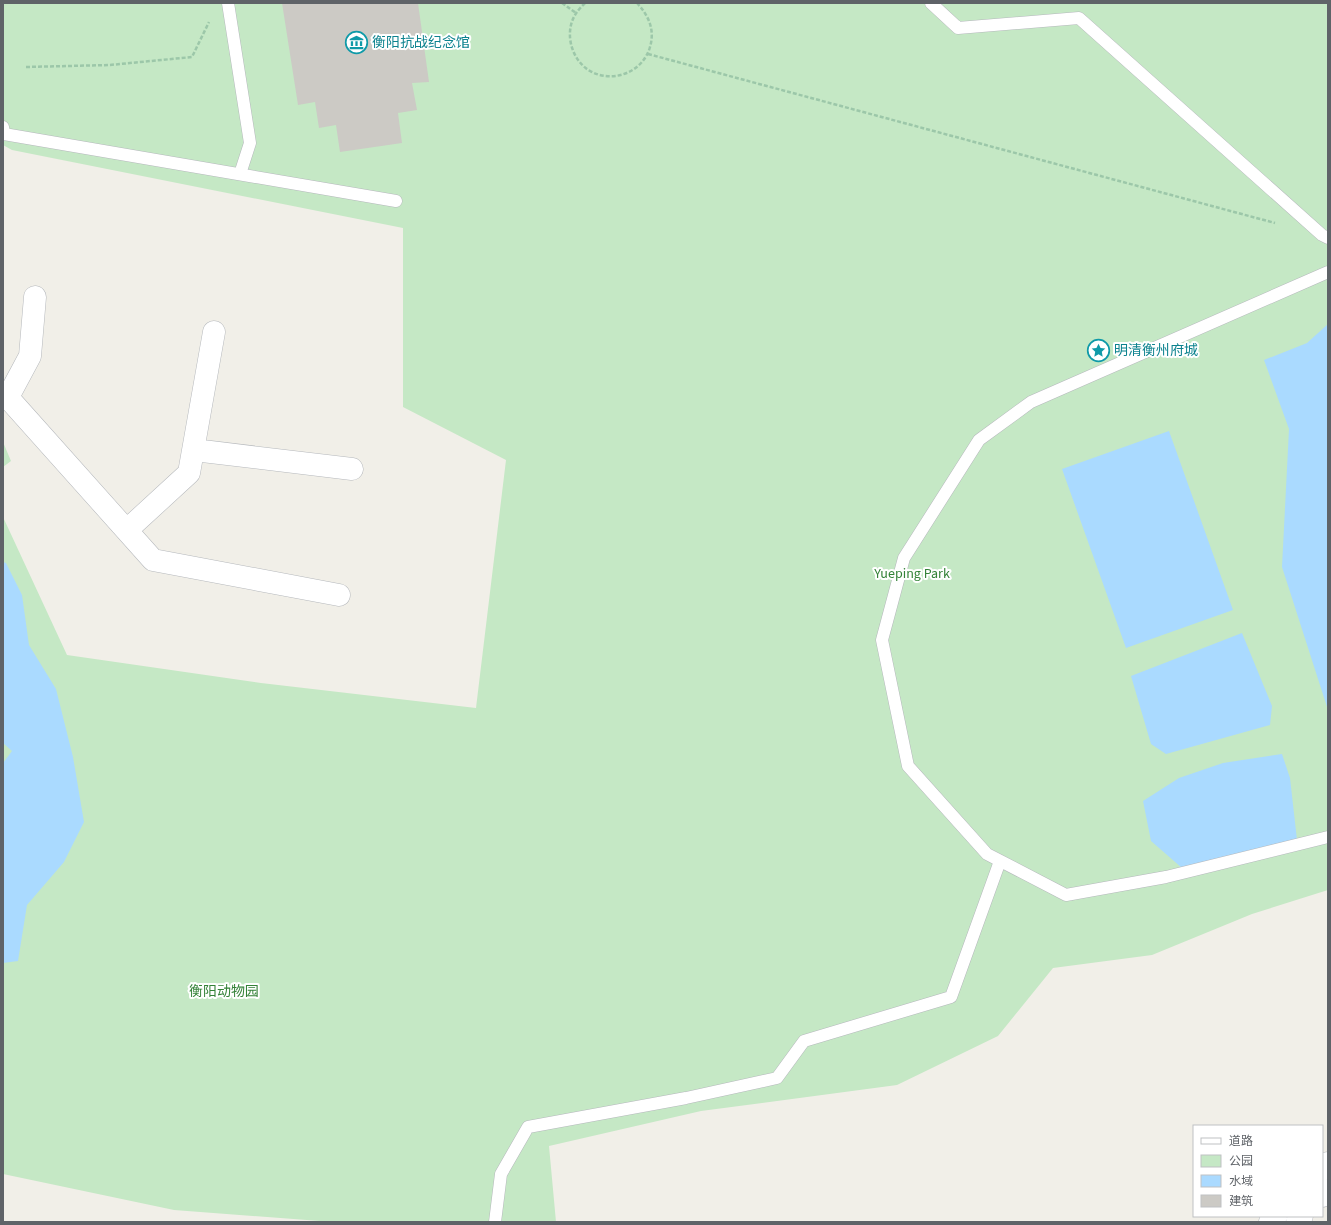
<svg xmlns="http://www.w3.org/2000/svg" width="1331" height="1225" font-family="'Source Sans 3','Noto Sans SC',sans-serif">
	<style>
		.green { fill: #c5e8c5 }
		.water { fill: #aadaff }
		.building { fill: #cccac5 }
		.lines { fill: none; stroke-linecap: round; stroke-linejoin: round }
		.service-casing { stroke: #b5b8bc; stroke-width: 13 }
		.minor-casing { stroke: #b5b8bc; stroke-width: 23 }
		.tertiary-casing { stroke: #b5b8bc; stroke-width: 23 }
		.path { stroke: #9cc7a9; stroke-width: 2.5; stroke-dasharray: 4 2; stroke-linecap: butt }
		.service { stroke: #fff; stroke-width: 12 }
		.minor { stroke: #fff; stroke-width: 22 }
		.tertiary { stroke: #fff; stroke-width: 22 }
		.labels { text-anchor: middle; stroke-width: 4; stroke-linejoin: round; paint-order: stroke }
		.culture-label { font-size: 14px; fill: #0d838f; stroke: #fff; text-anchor: start }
		.park-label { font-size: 14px; fill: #348238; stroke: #fff }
	</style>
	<rect width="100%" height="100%" fill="#f1efe8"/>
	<path class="green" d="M3,3H1328V890L1252,914L1152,955L1053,968L998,1036L897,1085L701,1111L549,1146L556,1222H333L174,1210L3,1174V517L67,655L261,683L476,708L506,460L403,407V228L12,150L3,145Z
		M3,442L11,461L3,467Z"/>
	<path class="water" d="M1328,324V710L1282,567L1289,429L1264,360L1307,343Z
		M1169,431L1233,610L1126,648L1062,469Z
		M3,562L6,563L22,595L29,645L56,689L73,757L84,822L64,862L27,905L18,961L3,963V763L12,751L3,743Z
		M1242,633L1272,706L1270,725L1166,754L1151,744L1131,676Z
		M1282,754L1290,778L1297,840L1182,868L1151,841L1143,801L1179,778L1223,763Z"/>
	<path class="building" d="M282,3H418L429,82L412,83L417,110L398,113L402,143L340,152L336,125L319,128L315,102L298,105Z"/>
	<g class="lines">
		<defs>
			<path id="service" d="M228,3L250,143L240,174
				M931,3L958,28L1079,18L1322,235L1328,238
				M3,127L4,134L396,201
				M1328,272L1031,402L979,440L904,558L882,640L908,766L987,854L1066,895L1166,877L1328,837
				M495,1222L501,1174L528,1127L686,1098L777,1078L804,1041L951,997L1000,861"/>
			<path id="minor" d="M3,392L153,560L339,595
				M8,397L30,356L35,297
				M194,450L352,469
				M127,530L189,473L214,332"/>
			<path id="tertiary" d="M1322,1169L1328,1163
				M1322,1196L1328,1190
				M1270,1222L1276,1216
				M1297,1222L1302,1216"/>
		</defs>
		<use href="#service" class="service-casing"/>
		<use href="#minor" class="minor-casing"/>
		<use href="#tertiary" class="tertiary-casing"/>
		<path class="path" d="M562,3L576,13
			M585,3C582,6 579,9 577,12C563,31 571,60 590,71C613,84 643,72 650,47C655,30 649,16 637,3
			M648,54L1275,223
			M26,67L110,65L192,57L209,22"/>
		<use href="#service" class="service"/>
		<use href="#minor" class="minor"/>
		<use href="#tertiary" class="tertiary"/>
	</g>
	<defs>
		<symbol id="museum-ring" viewBox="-11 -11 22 22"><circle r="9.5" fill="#fff" stroke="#0f9aa8" stroke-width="1.5"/><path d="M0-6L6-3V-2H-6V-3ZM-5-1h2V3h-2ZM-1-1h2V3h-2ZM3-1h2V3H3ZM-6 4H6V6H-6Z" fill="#0f9aa8"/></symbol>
		<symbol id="sight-ring" viewBox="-11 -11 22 22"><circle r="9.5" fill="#fff" stroke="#0f9aa8" stroke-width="1.5"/><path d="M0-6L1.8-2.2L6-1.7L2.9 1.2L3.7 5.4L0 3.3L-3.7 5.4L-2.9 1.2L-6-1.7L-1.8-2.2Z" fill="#0f9aa8"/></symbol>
	</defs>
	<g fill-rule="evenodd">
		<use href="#museum-ring" x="344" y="30" width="25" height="25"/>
		<use href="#sight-ring" x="1086" y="338" width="25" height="25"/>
	</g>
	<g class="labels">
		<g class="culture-label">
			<text x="372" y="47">衡阳抗战纪念馆</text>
			<text x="1114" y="355">明清衡州府城</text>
		</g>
		<g class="park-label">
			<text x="912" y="578">Yueping Park</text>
			<text x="224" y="996">衡阳动物园</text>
		</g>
	</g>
	<rect width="1331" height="1225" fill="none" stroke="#5f6368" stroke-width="8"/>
	<rect x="1193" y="1125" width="130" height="92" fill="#ffffff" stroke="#bfc1c3"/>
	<rect x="1201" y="1138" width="20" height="6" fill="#ffffff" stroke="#bfc1c3"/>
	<text x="1229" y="1145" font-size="12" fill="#5f6368">道路</text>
	<rect x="1201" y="1155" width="20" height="12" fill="#c5e8c5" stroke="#bfc1c3"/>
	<text x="1229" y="1165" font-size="12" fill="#5f6368">公园</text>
	<rect x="1201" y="1175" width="20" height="12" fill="#aadaff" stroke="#bfc1c3"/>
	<text x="1229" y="1185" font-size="12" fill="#5f6368">水域</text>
	<rect x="1201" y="1195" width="20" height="12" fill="#cccac5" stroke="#bfc1c3"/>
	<text x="1229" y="1205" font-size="12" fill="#5f6368">建筑</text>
</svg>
